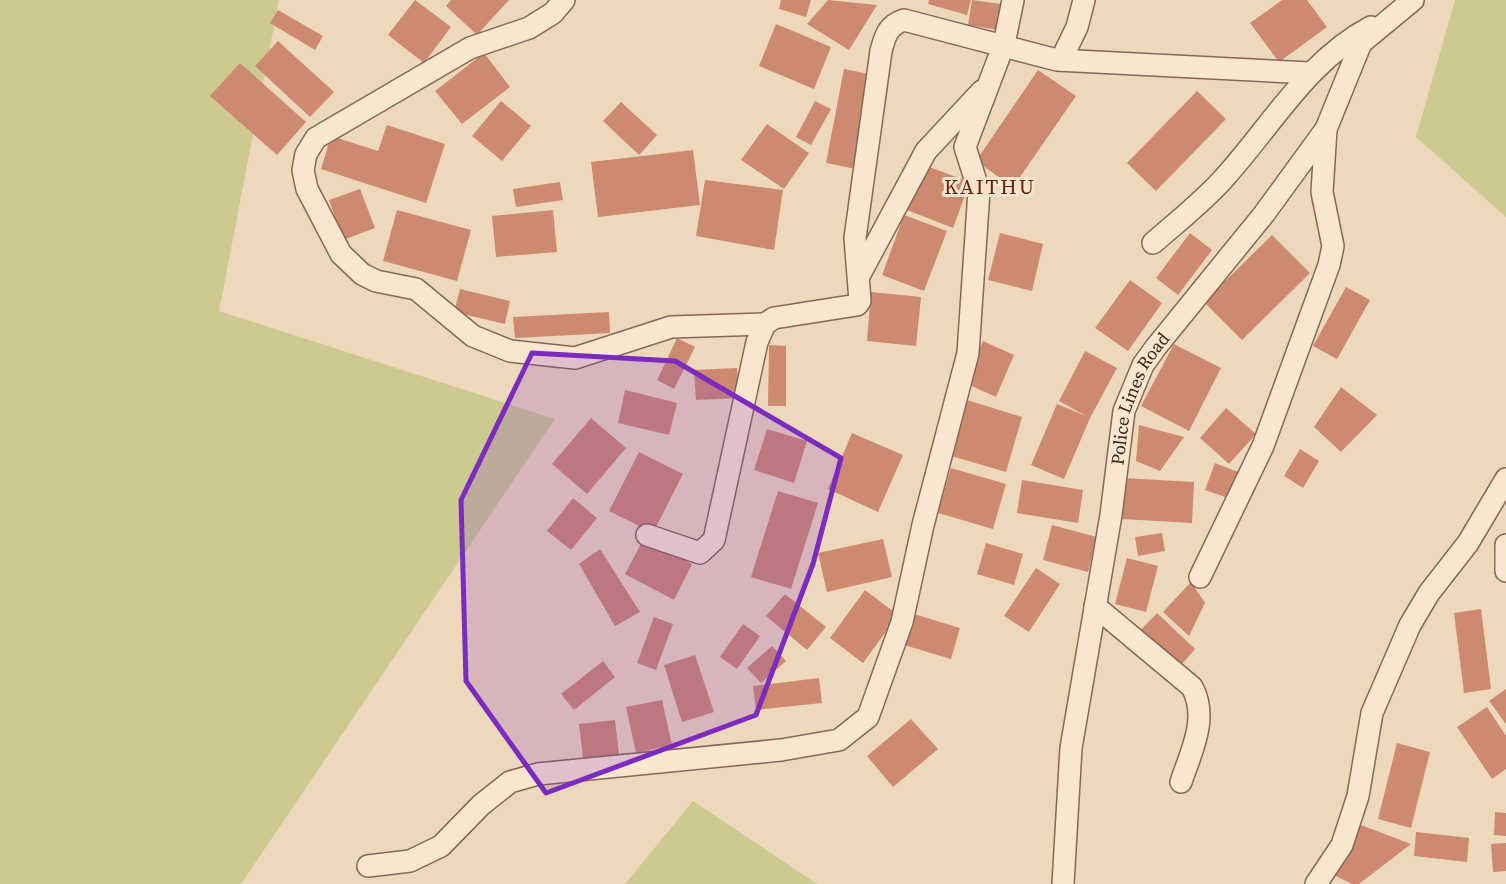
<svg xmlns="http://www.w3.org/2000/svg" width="1506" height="884" font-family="'Source Serif 4',serif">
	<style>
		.green { fill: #ccca91 }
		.building { fill: #cd8a71 }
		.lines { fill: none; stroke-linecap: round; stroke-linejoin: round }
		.minor-casing { stroke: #866856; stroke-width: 24 }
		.minor { stroke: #f9e6cf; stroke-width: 21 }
		.marked { fill: #7b2cbf; fill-opacity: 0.2; stroke: #7b2cbf; stroke-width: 5; stroke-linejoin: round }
		.labels { text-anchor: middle; stroke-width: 6; stroke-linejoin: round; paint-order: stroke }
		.street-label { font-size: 18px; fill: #35231b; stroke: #f5e3cc }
		.quarter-label { font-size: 21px; letter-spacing: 2px; fill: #621e1a; stroke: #f5e3cc }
	</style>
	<rect width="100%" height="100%" fill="#eed8bc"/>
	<path class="green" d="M0,0H279L219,311L555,419L241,884H0Z
		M1455,0H1506V217L1416,137Z
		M693,801L817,884H625Z"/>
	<path class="building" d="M415,0L451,27L424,63L388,35Z
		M451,0H509L477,35L446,6Z
		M781,0H811L806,17L779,9Z
		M828,0L877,5L849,50L807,24Z
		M929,0H971L967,15L928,4Z
		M972,0L1008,5L1004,31L968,25Z
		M1282,0H1307L1327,27L1279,62L1250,23Z
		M278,10L323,36L315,50L270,23Z
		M776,24L831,47L814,89L759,66Z
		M278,41L334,92L310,117L255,66Z
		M484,53L510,87L462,124L435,91Z
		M240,63L306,122L277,155L210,96Z
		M844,69L874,75L856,169L826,163Z
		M1038,70L1076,96L1013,187L976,161Z
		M1197,91L1226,119L1156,191L1127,163Z
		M501,101L531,126L502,161L472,136Z
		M815,101L831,109L811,145L796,137Z
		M621,102L657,135L639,155L603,121Z
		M767,124L809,153L784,189L741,160Z
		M387,125L445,144L426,203L321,169L331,136L378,151Z
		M693,150L700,205L598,217L591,162Z
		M924,165L970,182L953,228L907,210Z
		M705,180L783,190L774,250L696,236Z
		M560,182L563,200L516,207L513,189Z
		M360,189L375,228L343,240L329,200Z
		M397,210L471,230L457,281L383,261Z
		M553,210L557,252L496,257L492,216Z
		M904,215L947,231L924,291L882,275Z
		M1000,233L1043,244L1032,291L988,280Z
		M1190,233L1212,250L1178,295L1156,278Z
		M1272,235L1310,273L1242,340L1204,302Z
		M1130,280L1162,303L1128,351L1095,328Z
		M1346,287L1370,300L1337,359L1313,346Z
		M460,289L510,301L505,324L454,312Z
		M871,292L921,297L916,346L867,341Z
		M609,312L610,333L515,338L513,317Z
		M677,338L695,347L674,389L657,380Z
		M983,341L1014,355L996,397L965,383Z
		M1174,344L1221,368L1189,431L1141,406Z
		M769,345L786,346V406H768Z
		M1085,351L1117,368L1090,418L1064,479L1031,465L1057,404L1086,416L1059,401Z
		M737,368L739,398L696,400L694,370Z
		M1341,387L1377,415L1341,452L1314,427Z
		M625,390L677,403L669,435L618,423Z
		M967,400L1022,417L1006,472L951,456Z
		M1226,408L1256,434L1229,464L1200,438Z
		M591,418L626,448L587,494L552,464Z
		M1139,425L1184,437L1160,471L1136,461Z
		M767,429L807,441L794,483L754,470Z
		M852,433L903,455L878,512L828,489Z
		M1300,449L1319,461L1303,488L1284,476Z
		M639,452L683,474L653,533L609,511Z
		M1215,463L1238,472L1228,498L1205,490Z
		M951,468L1006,484L993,529L938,513Z
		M1124,478L1194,482L1192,523L1122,519Z
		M1022,480L1083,490L1078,523L1017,513Z
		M778,491L818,503L791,589L751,577Z
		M573,498L597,518L571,550L547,531Z
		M1052,525L1097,537L1088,572L1043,560Z
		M1162,533L1165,551L1138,556L1135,537Z
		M644,538L692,564L674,600L625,574Z
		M883,539L892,577L827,592L818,553Z
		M986,543L1023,554L1014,585L977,574Z
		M600,549L640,612L615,626L579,564Z
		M1127,558L1158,566L1146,612L1115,604Z
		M1036,568L1060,584L1029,632L1004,616Z
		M1191,582L1205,603L1189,636L1163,612Z
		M865,590L898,615L863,663L830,638Z
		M785,594L826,627L807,650L766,616Z
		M1481,609L1491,689L1464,693L1454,613Z
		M1157,613L1195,649L1176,671L1137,634Z
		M914,614L960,628L951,659L904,645Z
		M654,617L673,624L656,670L637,663Z
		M743,624L760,636L737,669L720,657Z
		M772,646L786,661L761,683L747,668Z
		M695,655L714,712L682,722L664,665Z
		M603,661L615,677L574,710L561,694Z
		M819,678L822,703L756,710L753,686Z
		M1506,689V724L1489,701Z
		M662,700L672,745L636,753L626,707Z
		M1487,707L1506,736V769L1492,779L1457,727Z
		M911,719L938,749L893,787L867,756Z
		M615,720L619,754L583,758L579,724Z
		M1397,743L1430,752L1411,828L1378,819Z
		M1495,812L1506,813V836L1494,835Z
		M1353,822L1411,844L1359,884H1352L1334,875Z
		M1416,832L1469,838L1467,862L1414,856Z
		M1506,843V871L1493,872L1491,844Z"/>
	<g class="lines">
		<defs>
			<g id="minor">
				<path d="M564,0L553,13L529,28L470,48L316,138L306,154L303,170L307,189L341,254L362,274L376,281L416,289L473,336L510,351L575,358L671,327L765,324"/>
				<path d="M1061,60L1077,27L1084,0"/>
				<path d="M1153,243C1177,222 1204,201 1225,177C1272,125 1308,60 1371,27"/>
				<path d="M860,274L926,151L982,91"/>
				<path d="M647,535L700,553L714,540L757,342L765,324L774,318L857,305L860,301L855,238L881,51C885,36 888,25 904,20L1057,60L1310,73"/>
				<path d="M1506,545V571"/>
				<path d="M1200,577L1263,446L1329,265L1333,246L1322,192L1326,129"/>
				<path d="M1095,606L1192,687C1209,718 1191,752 1181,782"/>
				<path d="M368,866L410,861L441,846L481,805L510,782L538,774L781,750L839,740L868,717L902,622L923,525L968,353L979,191L965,147L1004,44L1013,0"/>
				<path id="s1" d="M1063,884L1071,748L1111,515L1124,411L1143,365L1156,347L1264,214L1326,129L1361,43L1413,0"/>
				<path d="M1316,884L1342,845L1358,796L1372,713L1410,625L1429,593L1468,543L1506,479"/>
			</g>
		</defs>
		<use href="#minor" class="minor-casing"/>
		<use href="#minor" class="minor"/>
	</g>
	<path class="marked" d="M532,353L675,361L841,458L813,564L756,715L546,793L466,681L461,500Z"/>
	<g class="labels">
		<g class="street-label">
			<text dy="6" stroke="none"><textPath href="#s1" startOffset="494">Police Lines Road</textPath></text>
		</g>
		<g class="quarter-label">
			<text x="990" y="194">KAITHU</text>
		</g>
	</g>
</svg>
